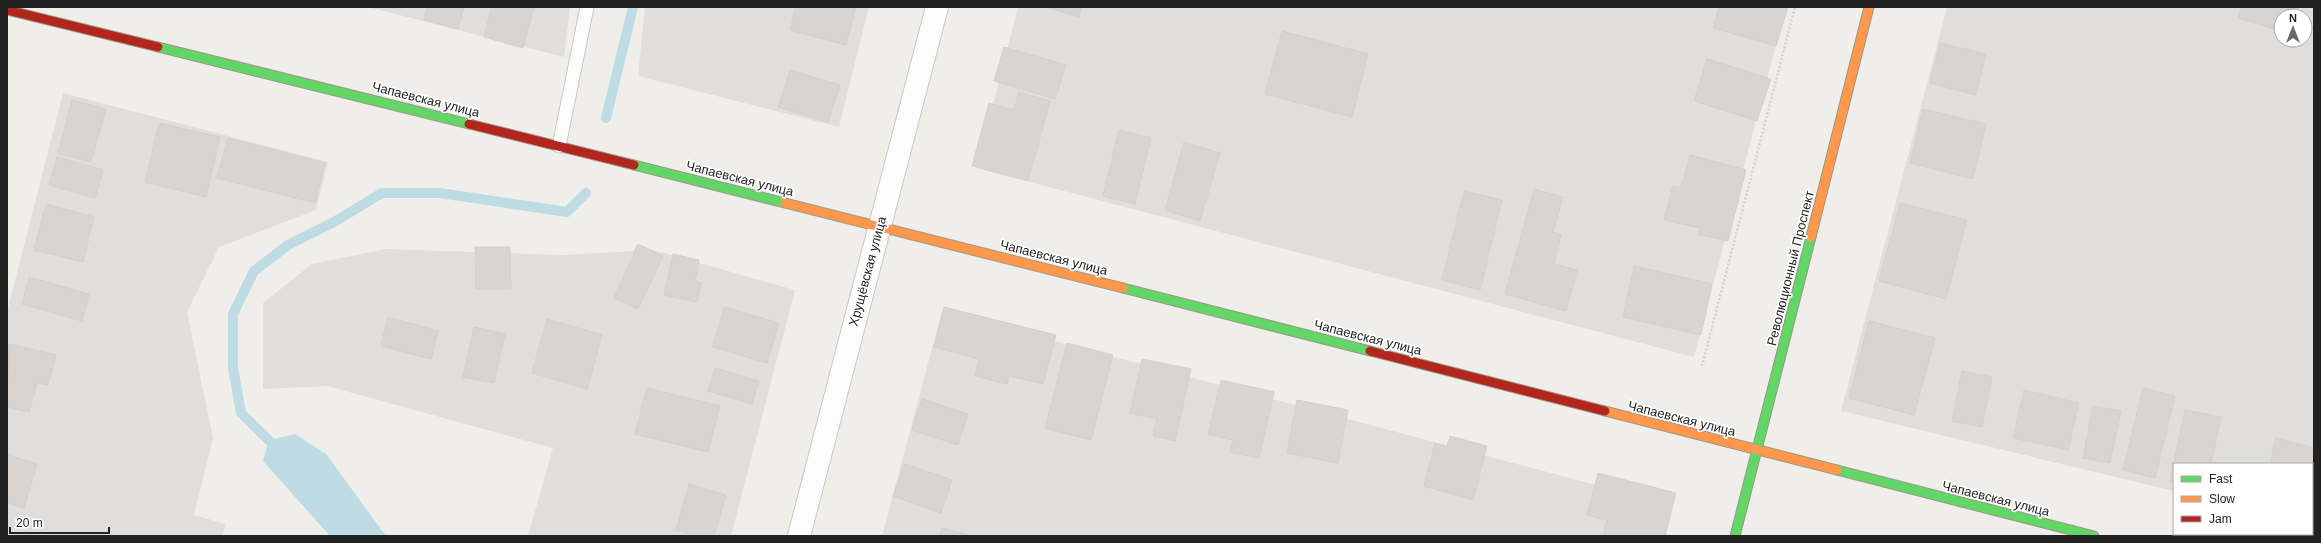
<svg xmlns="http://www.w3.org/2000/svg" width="2321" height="543" font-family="Helvetica,sans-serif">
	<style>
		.residential { fill: #dfdedc; fill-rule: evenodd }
		.water { fill: #bfdbe3 }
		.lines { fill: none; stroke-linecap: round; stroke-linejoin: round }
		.stream { stroke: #bfdbe3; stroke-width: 10 }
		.building { fill: #d7d4d2; stroke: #d3d0cc }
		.lane-casing { stroke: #c9c8c7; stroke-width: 15 }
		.street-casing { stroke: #c9c8c7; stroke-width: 24 }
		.fast-casing { stroke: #999a82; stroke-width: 11 }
		.slow-casing { stroke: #999a82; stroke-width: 11 }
		.jam-casing { stroke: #999a82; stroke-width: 11 }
		.path { stroke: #dccecd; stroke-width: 2.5; stroke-dasharray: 2 2; stroke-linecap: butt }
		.lane { stroke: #fdfcfc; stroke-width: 13 }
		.street { stroke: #fdfcfc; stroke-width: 22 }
		.fast { stroke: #63d668; stroke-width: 9 }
		.slow { stroke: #ff974d; stroke-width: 9 }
		.jam { stroke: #b3261e; stroke-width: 9 }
		.labels { text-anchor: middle; stroke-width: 3.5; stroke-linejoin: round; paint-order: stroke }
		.street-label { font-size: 13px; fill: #222; stroke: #fff }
	</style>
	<rect width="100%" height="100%" fill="#f0eeeb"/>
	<path class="residential" d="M368,7H570L564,57Z
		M645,7H869L839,127L638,76Z
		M1018,7H1786L1694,357L977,168Z
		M1947,7H2314V524H2312V464H2174V491L1841,411ZM2281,16H2305V40H2281Z
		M63,93L328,162L316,210L219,247L187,312L213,438L194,515L226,524L222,536H7V312Z
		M636,245L795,290L731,536H528L553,448L327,386L263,389V303L312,264L386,249L563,255L634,251Z
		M942,311L1656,501L1647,536H882Z"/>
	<path class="water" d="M295,434L326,454L386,536H330L263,461L269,440Z"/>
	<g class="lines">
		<path class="stream" d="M606,118L633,7
			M278,449L241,413L233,368V314L254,271L288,245L334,222L382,193H440L567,212L586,193"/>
	</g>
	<path class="building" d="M427,7H464L458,29L424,20Z
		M492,7H534L523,48L484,37Z
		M796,7H856L846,45L790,30Z
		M1045,7H1082L1079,17Z
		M1719,7H1788L1776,46L1713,28Z
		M2242,7H2298L2296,16H2281V31L2238,18Z
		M1282,31L1368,54L1352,117L1265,94Z
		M1940,43L1986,54L1976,95L1930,83Z
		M1004,47L1066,65L1055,99L994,81Z
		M1707,59L1771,79L1757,121L1694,101Z
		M790,70L840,85L828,122L778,107Z
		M1019,92L1050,101L1028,181L972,166L989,103L1014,110Z
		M72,100L106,109L91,162L58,153Z
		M1923,109L1986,124L1973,179L1910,163Z
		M159,123L220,137L206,197L145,182Z
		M1119,130L1151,138L1135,204L1103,196Z
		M228,138L325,163L315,203L217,178Z
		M1184,142L1220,153L1200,221L1165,210Z
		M1690,155L1746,170L1728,241L1698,234L1700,228L1664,220L1673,186L1681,188Z
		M57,157L103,170L95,198L49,185Z
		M1534,189L1563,197L1553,232L1561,235L1554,264L1577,270L1566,311L1505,294Z
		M1464,191L1502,200L1480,290L1442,280Z
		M1900,203L1967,220L1946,299L1879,281Z
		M46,204L94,217L83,262L34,250Z
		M638,244L663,256L638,309L614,298Z
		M475,247H510L511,289H476Z
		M673,254L699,260L695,281L701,283L697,302L664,295Z
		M1634,266L1712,284L1701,335L1623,317Z
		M29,277L89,294L82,321L22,304Z
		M724,307L779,323L767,363L713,347Z
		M944,307L1056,335L1043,384L1009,376L1007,384L975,376L979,359L934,347Z
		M388,317L438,331L431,359L381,346Z
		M547,319L602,335L587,389L532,373Z
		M1869,321L1935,338L1914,415L1849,398Z
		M474,327L505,334L494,383L463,377Z
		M1067,343L1113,355L1091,440L1045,428Z
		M9,344L56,355L48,385L37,383L29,412L7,407Z
		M1142,359L1191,369L1175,441L1153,436L1157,419L1130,413Z
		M715,368L759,381L752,404L708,391Z
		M1962,371L1992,377L1982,427L1952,421Z
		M1221,380L1274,392L1259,458L1230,452L1233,440L1208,434Z
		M647,388L720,406L708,452L635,434Z
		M2143,388L2175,396L2155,478L2123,470Z
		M2024,390L2079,403L2068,450L2013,438Z
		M922,399L968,414L958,445L912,430Z
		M1297,400L1348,410L1338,463L1287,453Z
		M2093,406L2121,411L2110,463L2083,458Z
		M2185,410L2221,417L2211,464H2174V482L2170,481Z
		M1450,436L1487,446L1473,500L1424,486L1435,443L1447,446Z
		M2276,438L2314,448L2312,483V464H2270Z
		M7,455L37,464L24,508L7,503Z
		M905,464L952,480L941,513L893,496Z
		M1598,473L1676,493L1665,536H1603L1607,520L1587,515Z
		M689,484L726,495L714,536H698L676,530Z
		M942,528L973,536H940Z"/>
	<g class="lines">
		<defs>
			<path id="lane" d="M559,146L587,7"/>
			<path id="street" d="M799,536L937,7"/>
			<path id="fast" d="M158,47L469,124
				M634,165L785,203
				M1123,288L1370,351
				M1837,470L2094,536
				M1735,536L1811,237"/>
			<path id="slow" d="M785,203L1123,288
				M1811,237L1869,7
				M1605,411L1837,470"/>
			<path id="jam" d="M7,10L158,47
				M469,124L634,165
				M1370,351L1605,411"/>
		</defs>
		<use href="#lane" class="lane-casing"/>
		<use href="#street" class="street-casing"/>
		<use href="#fast" class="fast-casing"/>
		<use href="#slow" class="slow-casing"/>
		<use href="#jam" class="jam-casing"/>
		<path class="path" d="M1702,366L1795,7"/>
		<use href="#lane" class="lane"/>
		<use href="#street" class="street"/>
		<use href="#fast" class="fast"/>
		<use href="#slow" class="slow"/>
		<use href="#jam" class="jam"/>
	</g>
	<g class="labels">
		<g class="street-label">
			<text transform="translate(426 99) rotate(14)" y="5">Чапаевская улица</text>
			<text transform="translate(740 178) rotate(14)" y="5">Чапаевская улица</text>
			<text transform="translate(1054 257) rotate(14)" y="5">Чапаевская улица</text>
			<text transform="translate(1790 268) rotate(-76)" y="5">Революционный Проспект</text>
			<text transform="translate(867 271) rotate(-75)" y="5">Хрущёвская улица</text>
			<text transform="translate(1368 337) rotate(14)" y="5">Чапаевская улица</text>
			<text transform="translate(1682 418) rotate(14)" y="5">Чапаевская улица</text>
			<text transform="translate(1996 498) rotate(14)" y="5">Чапаевская улица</text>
		</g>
	</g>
	<rect width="2321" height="543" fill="none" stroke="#222222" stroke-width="16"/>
	<rect x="2173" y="463" width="140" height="72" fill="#ffffff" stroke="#a7a7a7"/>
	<rect x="2181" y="476" width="20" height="6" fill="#63d668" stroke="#a7a7a7"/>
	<text x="2209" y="483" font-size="12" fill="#222222">Fast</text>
	<rect x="2181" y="496" width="20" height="6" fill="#ff974d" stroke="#a7a7a7"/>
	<text x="2209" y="503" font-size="12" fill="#222222">Slow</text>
	<rect x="2181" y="516" width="20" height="6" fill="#b3261e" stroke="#a7a7a7"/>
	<text x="2209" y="523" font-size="12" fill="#222222">Jam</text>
	<g transform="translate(2293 28)"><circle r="19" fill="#ffffff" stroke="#a7a7a7"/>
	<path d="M0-3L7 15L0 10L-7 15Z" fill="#6a6968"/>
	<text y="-6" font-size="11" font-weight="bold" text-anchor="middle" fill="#222222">N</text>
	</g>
	<path d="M10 527v6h99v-6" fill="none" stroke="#222222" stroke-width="2"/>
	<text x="16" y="527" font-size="12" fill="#222222" stroke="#ffffff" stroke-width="3" paint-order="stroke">20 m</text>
</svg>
